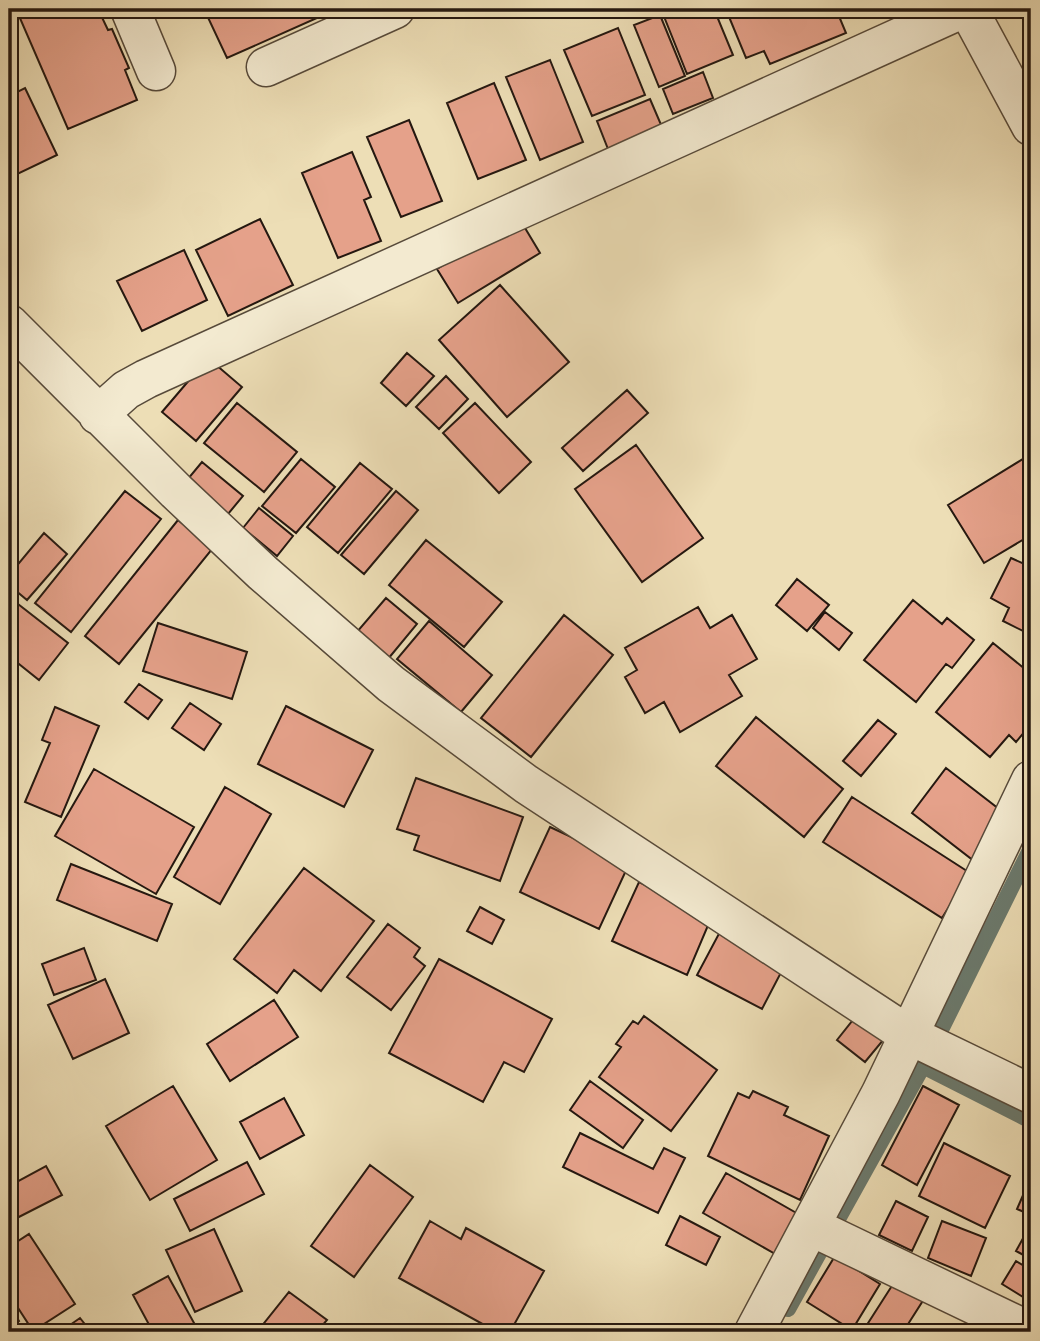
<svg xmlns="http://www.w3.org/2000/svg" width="1040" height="1341" font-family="'Gentium Book Plus',serif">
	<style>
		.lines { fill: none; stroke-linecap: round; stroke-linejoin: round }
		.stream { stroke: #6b7a6e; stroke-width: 16 }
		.building { fill: #e5a18a; stroke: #251810; stroke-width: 2 }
		.street-casing { stroke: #574a3a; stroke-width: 41 }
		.street { stroke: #f3ead0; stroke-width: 38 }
	</style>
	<rect width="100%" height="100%" fill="#eddeb6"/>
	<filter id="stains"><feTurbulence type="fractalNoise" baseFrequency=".00286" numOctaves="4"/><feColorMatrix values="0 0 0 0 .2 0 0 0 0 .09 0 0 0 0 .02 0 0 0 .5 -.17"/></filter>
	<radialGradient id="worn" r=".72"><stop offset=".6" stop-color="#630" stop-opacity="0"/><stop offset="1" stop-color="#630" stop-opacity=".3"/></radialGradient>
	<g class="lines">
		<path class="stream" d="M923,1066L1031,1121
			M788,1309L923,1066L1031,848"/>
	</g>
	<path class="building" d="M16,9H98L108,30L112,29L129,68L125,70L137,100L68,129Z
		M204,9H337L227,58Z
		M661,9H714L733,55L687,74Z
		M735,9H836L846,33L770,64L764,51L746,58L727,12Z
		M660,15L685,76L659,87L634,25Z
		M618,28L645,95L592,116L564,50Z
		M550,60L583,142L540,160L506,77Z
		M703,72L713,98L673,114L663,89Z
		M494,83L526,160L478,179L447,103Z
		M25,88L57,155L9,178V96Z
		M650,99L662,127L608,149L597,121Z
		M409,120L442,201L401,217L367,137Z
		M352,152L371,197L364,200L381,241L338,258L302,173Z
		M519,218L540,253L458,303L437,269Z
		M260,219L293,285L228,316L196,250Z
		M184,250L207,300L142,331L117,281Z
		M500,285L569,362L507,417L439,340Z
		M407,353L434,376L406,406L381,383Z
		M208,358L242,387L196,441L162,412Z
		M446,376L468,399L439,429L416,407Z
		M627,390L648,413L583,471L562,448Z
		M237,403L297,452L264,492L204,443Z
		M475,403L531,462L499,493L443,433Z
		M636,445L703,538L642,582L575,489Z
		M1031,454V535L984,563L948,505Z
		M301,459L335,487L296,533L262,506Z
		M202,462L243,496L223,520L182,486Z
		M360,463L392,489L338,553L307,527Z
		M125,491L161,519L71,632L35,603Z
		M396,491L418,510L364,574L341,555Z
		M259,508L293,536L277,556L243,528Z
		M178,520L213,548L119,664L85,636Z
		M44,533L67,554L27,600L9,585V575Z
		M426,540L502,602L464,647L389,585Z
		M1011,558L1031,567V635L1003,621L1009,608L991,598Z
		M797,579L829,605L807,631L776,605Z
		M9,597L68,643L39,680L9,656Z
		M386,598L417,624L388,659L356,633Z
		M913,600L942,624L947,618L974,640L952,668L946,664L916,702L864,660Z
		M698,607L710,628L732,615L757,659L729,675L742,696L680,732L664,702L645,713L625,677L637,670L625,648Z
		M825,612L852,633L839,650L813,628Z
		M564,615L613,655L531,757L481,718Z
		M429,621L492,675L461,712L397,659Z
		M158,623L247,652L232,699L143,671Z
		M993,643L1031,674V724L1016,742L1009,735L990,757L936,712Z
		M139,684L162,700L148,719L125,702Z
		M190,703L221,724L204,750L172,728Z
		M286,706L373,750L344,807L258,764Z
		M55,707L99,726L61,817L25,802L50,743L42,740Z
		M756,717L843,789L804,837L716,766Z
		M878,720L896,734L861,776L843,761Z
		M946,768L1008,816L974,861L912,813Z
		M94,769L194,827L156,894L55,836Z
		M416,778L523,817L500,881L414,850L419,836L397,829Z
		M225,787L271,814L220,904L174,877Z
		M852,797L970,873L942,918L823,842Z
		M550,827L629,864L599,929L520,892Z
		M71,864L172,904L157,941L57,900Z
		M304,868L374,921L321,991L294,970L277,993L234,959Z
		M639,882L712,916L687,975L612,941Z
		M480,907L504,920L492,944L467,931Z
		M388,924L420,948L414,957L425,966L391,1010L347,977Z
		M722,928L787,961L762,1009L697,975Z
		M84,948L96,980L54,995L42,964Z
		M439,959L552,1019L524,1072L504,1062L483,1102L389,1053Z
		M105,979L129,1033L73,1059L48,1005Z
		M274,1000L298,1037L230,1081L207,1044Z
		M860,1011L889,1033L865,1062L837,1040Z
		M644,1016L717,1070L671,1131L599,1077L621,1047L616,1044L633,1021L638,1024Z
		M590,1081L643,1120L623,1148L570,1110Z
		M173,1086L217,1160L150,1200L106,1126Z
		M923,1086L959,1105L917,1185L882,1165Z
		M753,1091L788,1107L784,1115L829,1136L800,1200L708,1156L738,1093L749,1098Z
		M284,1098L304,1135L260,1159L240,1122Z
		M580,1133L653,1169L664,1148L685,1158L658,1213L563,1167Z
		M944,1143L1010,1176L985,1228L919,1196Z
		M247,1162L264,1194L190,1231L174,1199Z
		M370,1165L413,1197L354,1277L311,1246Z
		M46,1166L62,1195L9,1222V1186Z
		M726,1173L800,1215L777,1255L703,1213Z
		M1031,1177V1215L1017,1209Z
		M896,1201L928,1217L912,1251L879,1235Z
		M680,1216L720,1237L706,1265L666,1245Z
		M430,1221L461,1239L466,1228L544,1271L510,1332H497L399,1278Z
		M942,1221L986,1238L971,1276L928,1258Z
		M214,1229L242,1291L195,1312L166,1250Z
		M1027,1231L1031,1233V1259L1016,1251Z
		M29,1234L75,1304L33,1331L9,1294V1247Z
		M835,1256L880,1284L852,1330L807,1302Z
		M1016,1261L1031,1270V1302L1002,1284Z
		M168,1276L199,1332H153L133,1295Z
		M895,1281L924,1299L903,1332H866L863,1331Z
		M289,1292L327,1320L317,1332H257Z
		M9,1305L19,1321L9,1329Z
		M80,1318L91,1332H60Z"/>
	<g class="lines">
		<defs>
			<path id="street" d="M130,9L156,71
				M968,9L1031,126
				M266,67L395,9
				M9,324L176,491L263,573L391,684L526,784L907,1034L1031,1094
				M98,415L126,390L146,379L962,9
				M812,1227L1031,1332
				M754,1332L881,1093L1031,780"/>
		</defs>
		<use href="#street" class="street-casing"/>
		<use href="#street" class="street"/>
	</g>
	<rect width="1040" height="1341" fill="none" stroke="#eddeb6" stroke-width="35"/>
	<rect x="10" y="10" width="1019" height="1320" fill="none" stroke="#251810" stroke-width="3.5"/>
	<rect x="18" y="18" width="1005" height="1306" fill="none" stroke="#251810" stroke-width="2"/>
	<rect width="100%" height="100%" filter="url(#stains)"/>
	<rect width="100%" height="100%" fill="url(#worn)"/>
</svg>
